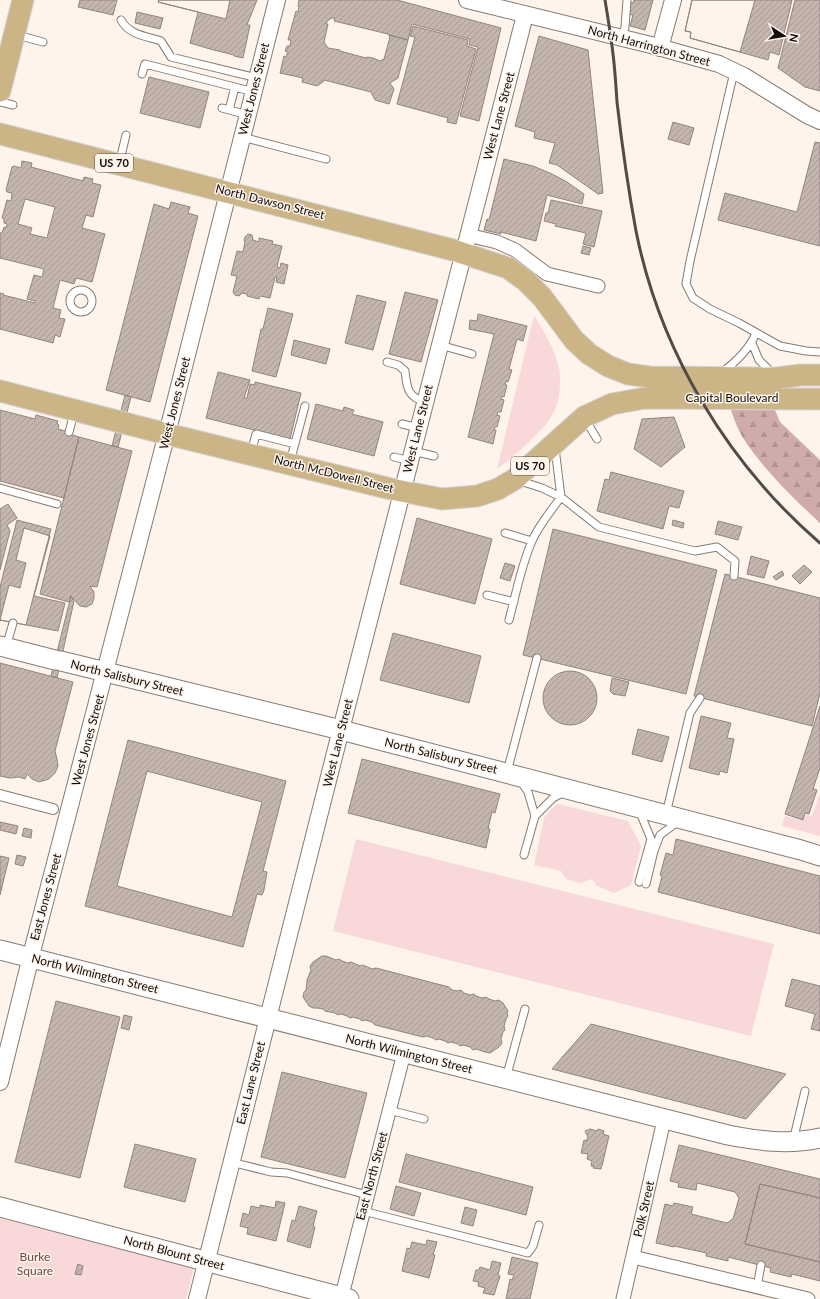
<svg xmlns="http://www.w3.org/2000/svg" width="820" height="1299" font-family="Lato,sans-serif">
	<style>
		.green { fill: #f8d8d8 }
		.forest { fill: url(#forest-firs) }
		.building { fill: url(#building-hatch); stroke: #92847e; fill-rule: evenodd }
		.lines { fill: none; stroke-linecap: round; stroke-linejoin: round }
		.service-casing { stroke: #867b71; stroke-width: 9 }
		.pedestrian-casing { stroke: #867b71; stroke-width: 12 }
		.minor-casing { stroke: #867b71; stroke-width: 15 }
		.tertiary-casing { stroke: #867b71; stroke-width: 18 }
		.secondary-casing { stroke: #867b71; stroke-width: 21 }
		.primary-casing { stroke: #d4d3d3; stroke-width: 23 }
		.service { stroke: #fff; stroke-width: 7 }
		.pedestrian { stroke: #fff; stroke-width: 10 }
		.minor { stroke: #fff; stroke-width: 13 }
		.tertiary { stroke: #fff; stroke-width: 16 }
		.secondary { stroke: #fff; stroke-width: 19 }
		.primary { stroke: #cbb587; stroke-width: 21 }
		.rail { stroke: #524c48; stroke-width: 3 }
		.labels { text-anchor: middle; stroke-width: 3; stroke-linejoin: round; paint-order: stroke }
		.shield { fill: #fef4ec; stroke: #58524d; stroke-width: 1 }
		.shield-label { font-size: 11px; font-weight: bold; fill: #110c09 }
		.street-label { font-size: 12px; fill: #110c09; stroke: #fef4ec }
		.park-label { font-size: 12px; fill: #774344; stroke: #fef4ec }
	</style>
	<defs>
		<pattern id="forest-firs" width="22" height="20" patternUnits="userSpaceOnUse"><rect width="22" height="20" fill="#cfabaa"/><path d="M5 1l3.5 6h-7zM16 11l3.5 6h-7z" fill="#b19291"/></pattern>
		<pattern id="building-hatch" width="6" height="6" patternUnits="userSpaceOnUse"><rect width="6" height="6" fill="#c4b5af"/><path d="M-1 1l2-2M0 6l6-6M5 7l2-2" fill="none" stroke="#a79a95"/></pattern>
	</defs>
	<rect width="100%" height="100%" fill="#fef4ec"/>
	<path class="green" d="M534,315C544,332 555,349 559,368C560,373 560,378 560,383C560,411 547,425 528,443C518,452 508,461 497,469Z
		M820,793V836L782,826L785,816L803,821L806,815L812,816Z
		M558,804L628,821L641,846L631,885L614,893L597,886L592,879L580,883L566,879L561,871L534,865L544,818L551,809Z
		M356,839L774,944L751,1036L333,931Z
		M0,1218L194,1268L186,1299H0Z"/>
	<path class="forest" d="M731,410H775L780,422L820,460V523C792,497 764,470 743,438C738,430 734,419 731,410Z"/>
	<path class="building" d="M80,0H117L113,15L78,7Z
		M159,0H257L247,25H250L243,58L234,56V55L210,49L190,43L198,12L158,2Z
		M159,0H230L226,19L158,2Z
		M299,0H397L501,28L479,121L460,116L478,47L469,45L470,39L412,24L408,40L389,35L408,40L398,78L390,83L394,89L389,104L375,100L371,92L324,80L323,82L317,86L302,82L303,78L280,73L284,56L286,57L288,52L285,51L287,46H290L291,40H288L296,11L298,12L299,6H298ZM332,18H335L334,21L388,34L390,37L384,59L380,61L373,58L367,57L366,58L340,51V50L328,48L324,42L328,24H326L327,21Z
		M634,0H653L645,30L630,26L633,15L627,14L630,2L633,3Z
		M692,0H755L740,52L690,38L691,32L685,31Z
		M692,0H792L779,55L770,52L768,60L690,38L691,32L685,31Z
		M795,0H820V91L805,87L778,68Z
		M137,12L163,18L160,29L135,23Z
		M413,26L468,40L467,46L476,49L456,124L447,122L448,118L397,104L415,37L410,36Z
		M539,36L588,50L603,193L598,194L557,165L549,163L555,143L534,138L535,132L515,126Z
		M149,77L209,92L200,128L140,113Z
		M673,122L694,128L689,145L668,139Z
		M815,142L820,143V246L718,220L725,193L797,212Z
		M504,159L533,166L552,174L567,182L584,194L582,204L547,195L536,241L501,232V234L484,230L487,219L489,220Z
		M22,161L32,163L31,167L83,181L84,177L93,179L92,183L101,185L93,217L86,215L82,228L105,234L92,282L76,278L74,284L60,280L53,308L61,310L59,318L65,319L60,337L55,335L53,343L0,329V293L4,294L3,295L35,303V301L27,299L34,275L42,277L44,269L0,258V233H2L4,227L6,228L7,224L4,223V219L2,218L7,200L11,201L12,193L7,192L6,190L12,167L14,166L21,168ZM25,199L55,207L47,238L30,234L32,228L18,224Z
		M551,200L602,211L594,247L583,244L586,233L555,226L556,224L544,221L546,213H548Z
		M171,202L190,207L188,213L198,216L150,402L106,390L154,204L169,209Z
		M248,234L252,235L253,240L259,242V238L273,241L272,244L282,246L277,267L280,268L281,263L288,265L284,284L276,282L277,277H275L270,298L260,296L259,299L247,296V294L242,293L239,296L235,295L233,292L237,276L231,275L237,251L243,252L245,242L244,240L245,237Z
		M583,246L591,248L589,255L581,253Z
		M405,292L438,300L421,362L389,354Z
		M357,295L386,302L373,350L345,343Z
		M268,308L293,314L276,377L252,371L261,329H263Z
		M478,314L527,326L523,341L517,339L509,369L512,370L508,382L506,381L505,385H507L504,397L502,396L501,399L504,400L501,412H498L497,415L500,416L497,427H495L494,430H496L493,444L468,437L494,334L469,329L470,320L477,321Z
		M294,340L330,349L326,364L291,355Z
		M218,372L250,380L244,398H247L250,384L255,385V382L301,393L290,439L206,418Z
		M125,395L131,397L118,447L112,446Z
		M316,404L343,411L344,407L354,410L352,414L383,422L374,456L307,439Z
		M0,410L35,419L36,415L58,421L57,424L59,425L58,429L72,433V435L79,437L64,498L0,481Z
		M674,417L685,447L661,467L634,449L642,419Z
		M79,437L132,451L97,587L90,586L94,592V598L92,604L86,607L80,606L71,596L69,602L40,594Z
		M611,472L684,491L679,508L669,506L663,529L597,511L605,479L609,480Z
		M8,504L17,518L7,525L10,531L0,570V509Z
		M417,518L492,539L475,604L400,584Z
		M17,520L51,529L26,625L0,620V587Z
		M673,520L684,523L683,528L672,525Z
		M718,521L742,527L738,540L715,534Z
		M24,528L50,536L34,596L65,603L58,631L0,620L9,585L20,588L26,563L16,560Z
		M553,529L717,570L686,694L523,655Z
		M751,556L769,561L764,578L747,574Z
		M505,563L515,566L510,581L500,578Z
		M804,565L812,572L800,584L792,576Z
		M782,571L784,575L776,580L773,577Z
		M725,574L820,598V693L812,726L694,696Z
		M71,596L74,601L57,678L51,676Z
		M393,633L481,656L469,703L380,680Z
		M0,663L73,682L55,751L57,759L58,766L55,773L49,779L39,782L32,779L27,774L25,779L19,777L10,778L0,776Z
		M543 698a27 27 0 1 1 54 0a27 27 0 1 1-54 0Z
		M612,678L629,682L625,696L613,694L610,691Z
		M820,706V768L813,789L817,790L809,814L805,813L803,820L785,814Z
		M701,716L731,723L727,738L734,739L727,773L720,771L719,775L689,768Z
		M638,729L669,737L662,762L632,754Z
		M128,740L286,781L263,871L267,872L264,890L262,895L257,894L243,947L85,906Z
		M362,759L500,794L495,813L492,812L488,829H490L486,848L348,813Z
		M147,771L262,802L232,917L117,886Z
		M0,822L18,826L16,834L0,830Z
		M24,828L32,830L31,838L22,836Z
		M676,839L820,876V934L658,892L662,876L660,875L666,853L673,855Z
		M17,855L26,857L23,866L15,864Z
		M0,856L9,858L0,895Z
		M322,956H326L336,960L339,959L342,961L348,963L351,962L360,966L363,965L372,969L376,968L449,987L452,990L458,991L461,990L464,993L470,995L474,994L476,996L482,998L486,997L489,999L495,1001L499,1000L503,1003L508,1011L507,1013L508,1016L506,1019L504,1026L505,1030L503,1032L501,1039L502,1043L499,1047L490,1053L485,1052L476,1049L473,1050L470,1047L463,1045L460,1046L458,1044L451,1042L448,1043L445,1041L439,1039L436,1040L433,1038L427,1036L423,1037L375,1025L372,1022L365,1020L362,1021L360,1019L353,1017L350,1018L347,1016L341,1014L338,1015L335,1013L325,1011L323,1009L317,1008H313L309,1006L303,997L304,992L306,990L307,983V980L311,970L310,966L313,962Z
		M792,979L820,986V1031L811,1029L815,1014L785,1006Z
		M56,1001L120,1017L80,1178L15,1162Z
		M124,1015L132,1017L129,1030L121,1028Z
		M591,1024L786,1074L746,1119L552,1069Z
		M282,1072L367,1093L345,1178L261,1157Z
		M590,1129L597,1131L598,1129L604,1131L603,1134L609,1136L602,1166H601V1169L593,1168L594,1166H591L592,1161L587,1159L588,1154L581,1153L584,1140L586,1141L588,1137L585,1131Z
		M135,1144L196,1159L185,1202L124,1187Z
		M679,1145L820,1179V1198L760,1184L745,1244L820,1262V1281L792,1274L791,1277L770,1272L771,1268L728,1257V1261L706,1256L707,1253L674,1246V1247L656,1243L665,1204L673,1206L674,1203L693,1207L691,1214L727,1223L733,1219L739,1198L735,1192L697,1183L696,1190L678,1187L679,1183L670,1181Z
		M406,1154L533,1187L526,1215L399,1182Z
		M760,1184L820,1198V1262L745,1244Z
		M396,1186L421,1193L414,1216L390,1209Z
		M276,1201L285,1203L276,1241L247,1234L248,1228L240,1226L243,1213L249,1215L251,1206L260,1208V1205L275,1208Z
		M299,1206L317,1211L313,1226L315,1227L310,1248L287,1241L292,1220L295,1221Z
		M465,1207L477,1210L473,1226L461,1223Z
		M427,1240L437,1242L433,1255H435L429,1278L402,1271L407,1248L410,1249L412,1242L426,1245Z
		M512,1257L538,1263L530,1299H506L510,1279L512,1280L514,1275L508,1274Z
		M492,1261L501,1263L498,1275L500,1276L494,1295L483,1293L485,1288L478,1286L479,1282L473,1281L476,1270H479L480,1267L490,1270Z
		M78,1264L83,1266L81,1275L75,1274Z"/>
	<g class="lines">
		<defs>
			<path id="service" d="M121,20C129,35 146,36 161,41L171,57L257,78
				M17,35L43,42
				M622,38L625,27L627,0
				M734,72L690,261L686,284L693,298L710,309L739,323L780,346L806,351L820,352
				M142,74L145,64L254,92
				M0,102L13,105
				M222,108L248,115
				M229,110L235,87
				M242,137L326,159
				M119,164L126,135
				M70 301a11 11 0 1 1 22 0a11 11 0 1 1-22 0Z
				M752,343L759,360L772,373
				M440,345L472,354
				M387,362L398,365L405,371C407,388 407,397 426,402
				M721,373C736,362 749,350 756,333
				M585,419L597,439
				M402,424L419,428
				M69,432L74,413
				M413,451L434,456
				M251,453L256,434L295,444
				M394,457L410,461
				M290,462L305,406
				M517,480L542,488L561,497L599,527L695,551L717,547L735,561L734,576
				M0,488L57,504
				M505,533L532,541
				M487,595L514,602
				M509,620C516,594 521,566 532,541C539,525 551,511 561,497L555,448
				M6,647L13,623
				M507,772L537,658
				M520,780L528,792L535,816L524,855
				M639,810L651,839L639,882
				M666,814L690,713L700,698
				M535,816L553,798L564,792
				M646,884L654,851L660,835L679,821
				M506,1078L525,1009
				M389,1110L424,1119
				M793,1141L805,1091
				M231,1162L271,1172L287,1173L367,1195
				M363,1211L528,1253L533,1246L539,1225
				M757,1287L761,1265"/>
			<path id="pedestrian" d="M0,795L53,809"/>
			<path id="minor" d="M468,235L497,242L515,250L547,274L598,286
				M633,1257L808,1299
				M341,1299L404,1053
				M623,1299L664,1120"/>
			<path id="tertiary" d="M467,0L651,45L719,64L744,76L807,115L820,121
				M660,48L673,0
				M0,1082L34,944L171,418L277,0
				M197,1299L337,745L525,15"/>
			<path id="secondary" d="M0,646L55,660
				M61,661L341,730L801,850L820,856
				M0,950L728,1135C759,1141 789,1145 820,1138
				M0,1207L349,1299"/>
			<path id="primary" d="M0,91L23,0
				M0,134L453,250L508,268L526,281L542,297L574,340L589,354L608,366L628,374L650,377L777,378L801,375H820
				M0,391L167,434L391,489L442,499L477,496L498,489L515,479L584,417L612,404L645,398L820,399"/>
		</defs>
		<use href="#service" class="service-casing"/>
		<use href="#pedestrian" class="pedestrian-casing"/>
		<use href="#minor" class="minor-casing"/>
		<use href="#tertiary" class="tertiary-casing"/>
		<use href="#secondary" class="secondary-casing"/>
		<use href="#primary" class="primary-casing"/>
		<use href="#service" class="service"/>
		<use href="#pedestrian" class="pedestrian"/>
		<use href="#minor" class="minor"/>
		<use href="#tertiary" class="tertiary"/>
		<use href="#secondary" class="secondary"/>
		<use href="#primary" class="primary"/>
		<path class="rail" d="M605,0C608,18 611,36 613,54C615,70 616,86 617,102C622,145 628,188 636,231C660,351 727,463 820,543"/>
	</g>
	<g class="labels">
		<g class="shield">
			<rect x="95" y="154" width="38" height="18" rx="3"/>
			<rect x="511" y="457" width="38" height="18" rx="3"/>
		</g>
		<g class="shield-label">
			<text x="114" y="167">US 70</text>
			<text x="530" y="470">US 70</text>
		</g>
		<g class="street-label">
			<text transform="translate(649 46) rotate(15)" y="4">North Harrington Street</text>
			<text transform="translate(254 89) rotate(-76)" y="4">West Jones Street</text>
			<text transform="translate(499 116) rotate(-75)" y="4">West Lane Street</text>
			<text transform="translate(270 202) rotate(14)" y="4">North Dawson Street</text>
			<text x="732" y="402">Capital Boulevard</text>
			<text transform="translate(175 403) rotate(-76)" y="4">West Jones Street</text>
			<text transform="translate(418 429) rotate(-76)" y="4">West Lane Street</text>
			<text transform="translate(334 474) rotate(14)" y="4">North McDowell Street</text>
			<text transform="translate(127 678) rotate(14)" y="4">North Salisbury Street</text>
			<text transform="translate(88 740) rotate(-75)" y="4">West Jones Street</text>
			<text transform="translate(338 743) rotate(-76)" y="4">West Lane Street</text>
			<text transform="translate(441 756) rotate(14)" y="4">North Salisbury Street</text>
			<text transform="translate(46 897) rotate(-75)" y="4">East Jones Street</text>
			<text transform="translate(95 974) rotate(14)" y="4">North Wilmington Street</text>
			<text transform="translate(409 1054) rotate(14)" y="4">North Wilmington Street</text>
			<text transform="translate(251 1083) rotate(-76)" y="4">East Lane Street</text>
			<text transform="translate(372 1176) rotate(-75)" y="4">East North Street</text>
			<text transform="translate(644 1209) rotate(-77)" y="4">Polk Street</text>
			<text transform="translate(174 1253) rotate(15)" y="4">North Blount Street</text>
		</g>
		<g class="park-label">
			<text x="35" y="1261">Burke<tspan x="35" dy="14">Square</tspan></text>
		</g>
	</g>
	<g transform="translate(784 36) rotate(102)" stroke="#fef4ec" stroke-width="3" paint-order="stroke">
	<path d="M0-3L7 15L0 10L-7 15Z" fill="#110c09"/>
	<text y="-6" font-size="11" font-weight="bold" text-anchor="middle" fill="#110c09">N</text>
	</g>
</svg>
